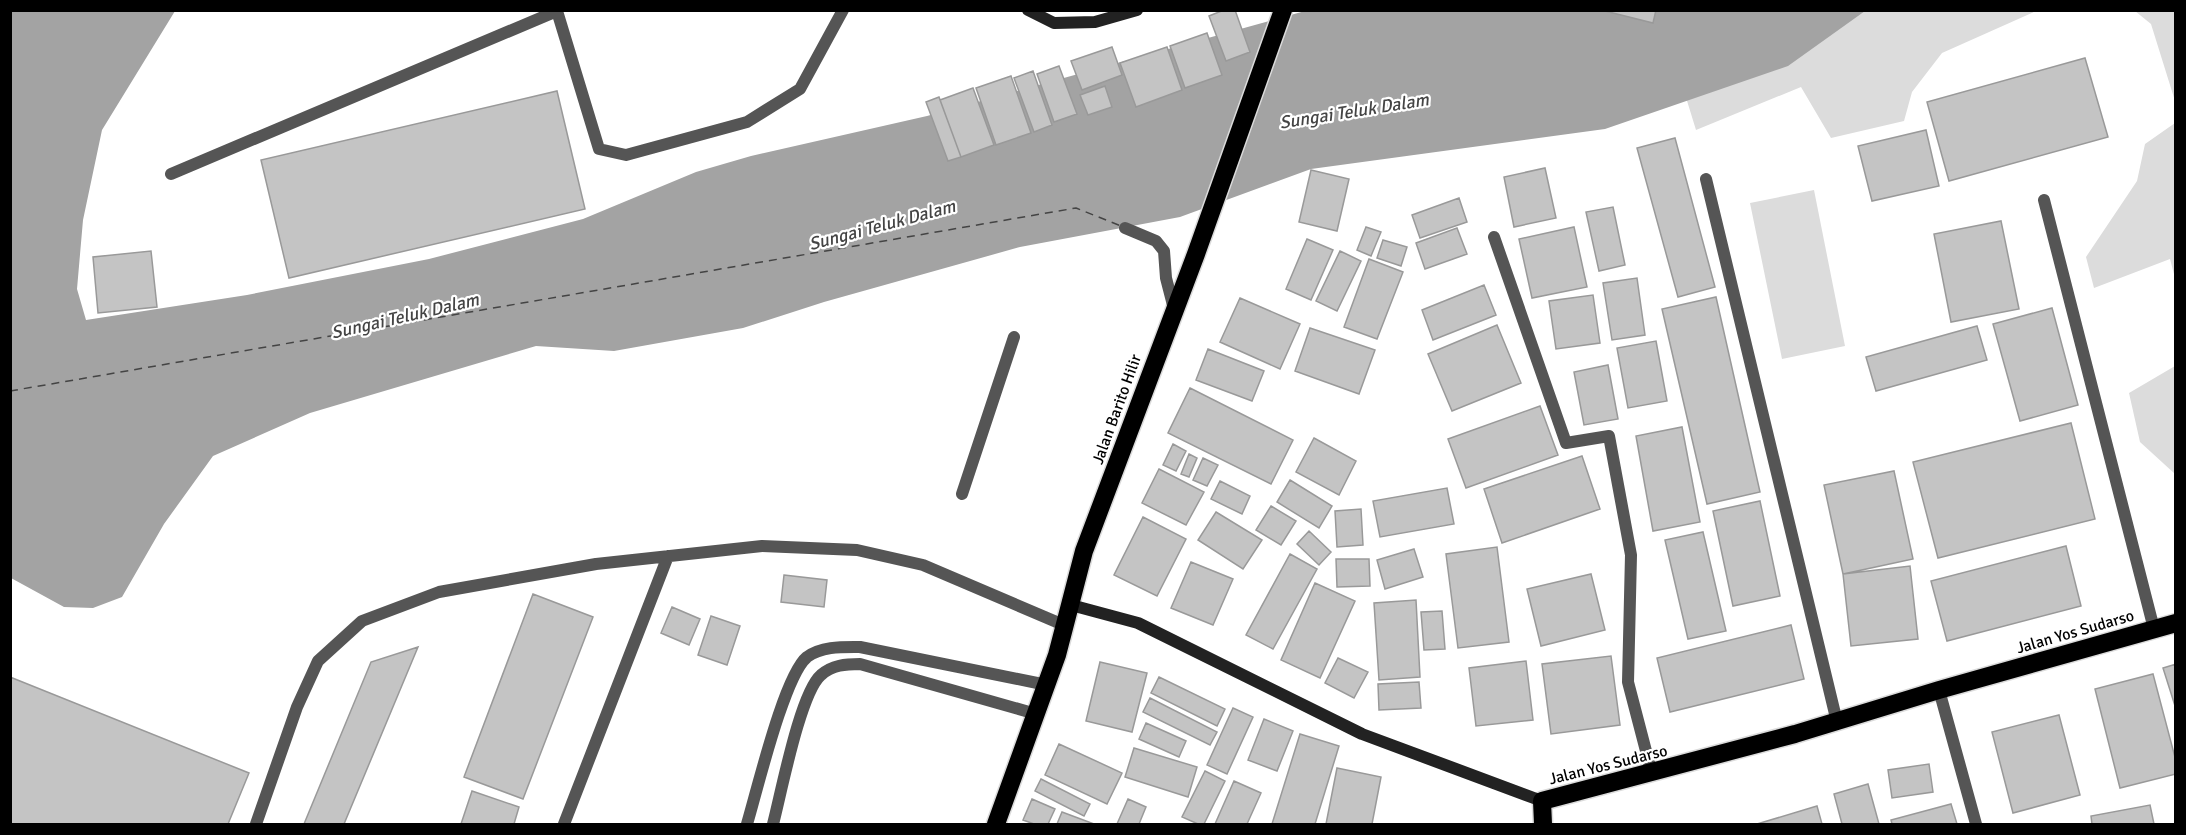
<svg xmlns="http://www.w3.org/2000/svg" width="2186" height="835" font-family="Signika,sans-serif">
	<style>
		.green { fill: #dcdcdc }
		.water { fill: #a3a3a3 }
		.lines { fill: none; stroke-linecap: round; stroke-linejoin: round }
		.ferry { stroke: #444; stroke-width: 1.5; stroke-dasharray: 8 6; stroke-linecap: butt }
		.building { fill: #c4c4c4; stroke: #999; stroke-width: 1.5 }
		.highway-casing { stroke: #dbdbdb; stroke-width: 21 }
		.lane { stroke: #555; stroke-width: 12 }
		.street { stroke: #555; stroke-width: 12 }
		.secondary { stroke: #222; stroke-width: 12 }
		.highway { stroke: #000; stroke-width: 18 }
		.labels { text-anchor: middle; stroke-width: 4.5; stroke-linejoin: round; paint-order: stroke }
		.street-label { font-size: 16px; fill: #000; stroke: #fff }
		.water-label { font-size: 18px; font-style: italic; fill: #444; stroke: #fff }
	</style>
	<rect width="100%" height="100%" fill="#fff"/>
	<path class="green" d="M1803,11H2036L1942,53L1912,92L1904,121L1831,138L1801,87L1696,130L1684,91Z
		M2135,11H2175V101L2151,24Z
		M2175,123V278L2170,259L2094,288L2086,257L2137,181L2145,144Z
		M1814,190L1845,346L1782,359L1750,203Z
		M2175,366V474L2140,442L2129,393Z"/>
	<path class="water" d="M1466,10L1865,11L1788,66L1605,129L1311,169L1180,217L1020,247L824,302L743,328L614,351L536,346L310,413L213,456L164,524L122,597L93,608L64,607L11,578L10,11H175L102,130L83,220L77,289L86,320L247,295L429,259L583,219L696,172L751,156L927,116L1305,11Z"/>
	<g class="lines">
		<path class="ferry" d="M10,391L1076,208L1121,226"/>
	</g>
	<path class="building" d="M1224,10H1235L1250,52L1226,61L1209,16Z
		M1601,10H1656L1653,23Z
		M1207,33L1222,75L1185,88L1170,46Z
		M1112,47L1122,75L1082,90L1071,61Z
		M1167,47L1182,90L1136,107L1120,63Z
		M2085,58L2108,137L1949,181L1927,102Z
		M1059,66L1077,114L1054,122L1037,74Z
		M1033,71L1052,125L1034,132L1014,78Z
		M1011,76L1031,133L996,145L976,88Z
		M1105,86L1112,107L1088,115L1080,95Z
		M973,88L994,145L961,157L940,100Z
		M557,91L585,209L289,278L261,160Z
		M939,97L961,157L948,161L926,102Z
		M1926,130L1939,186L1872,201L1858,146Z
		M1675,138L1715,287L1678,297L1637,148Z
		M1545,168L1556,218L1514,227L1504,177Z
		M1311,170L1349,179L1337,231L1299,222Z
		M1459,198L1467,222L1420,238L1412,215Z
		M1613,207L1625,265L1599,271L1586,212Z
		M2001,221L2019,309L1951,322L1934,234Z
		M1366,227L1381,232L1371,256L1357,250Z
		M1574,227L1587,287L1532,298L1519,239Z
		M1457,228L1467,254L1425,269L1416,243Z
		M1307,239L1333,250L1311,300L1286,289Z
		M1383,240L1407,247L1401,266L1377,258Z
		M151,251L157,307L98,313L93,257Z
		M1340,251L1361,261L1337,311L1316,301Z
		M1369,259L1403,272L1377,339L1344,327Z
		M1637,278L1645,335L1612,340L1603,283Z
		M1484,285L1496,315L1433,340L1422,310Z
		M1593,295L1600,343L1556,349L1549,301Z
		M1716,297L1760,492L1707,504L1662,309Z
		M1240,298L1300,324L1280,369L1220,342Z
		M2052,308L2078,405L2020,421L1993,324Z
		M1497,325L1521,383L1452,411L1428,354Z
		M1977,326L1987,360L1876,391L1866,357Z
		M1310,328L1375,350L1359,394L1295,371Z
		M1656,341L1667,401L1628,408L1617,348Z
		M1208,349L1264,371L1252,401L1196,380Z
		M1608,365L1618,419L1584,425L1574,372Z
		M1190,388L1293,440L1271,484L1168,433Z
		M1540,406L1558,455L1466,488L1448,439Z
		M2071,423L2095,519L1938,558L1913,462Z
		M1682,427L1700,522L1653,531L1636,436Z
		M1314,438L1356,461L1339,495L1296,472Z
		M1173,444L1186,451L1176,471L1163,465Z
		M1189,454L1197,458L1189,477L1181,474Z
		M1582,456L1600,509L1502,543L1484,489Z
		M1203,458L1218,465L1207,486L1193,480Z
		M1159,469L1204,492L1186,525L1142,503Z
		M1894,471L1913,559L1843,574L1824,485Z
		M1290,480L1332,506L1319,528L1277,502Z
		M1220,481L1250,496L1242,514L1211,499Z
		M1447,488L1454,524L1380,537L1373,501Z
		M1760,501L1780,596L1733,606L1713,511Z
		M1271,506L1296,521L1281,545L1256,530Z
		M1361,509L1363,545L1337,547L1335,511Z
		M1216,512L1262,540L1243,569L1198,540Z
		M1143,517L1186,539L1157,596L1114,575Z
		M1309,531L1331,552L1319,565L1297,544Z
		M1703,532L1726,631L1688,639L1665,540Z
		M2066,546L2081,606L1947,641L1931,581Z
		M1497,547L1509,642L1458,648L1446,554Z
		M1414,549L1423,577L1385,589L1377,560Z
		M1290,554L1317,569L1273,649L1246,635Z
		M1336,559H1369L1370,586L1337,587Z
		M1191,562L1233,579L1213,625L1171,608Z
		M1910,566L1918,639L1851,646L1843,574Z
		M1591,574L1605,630L1541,646L1527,589Z
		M784,575L827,580L824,607L781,602Z
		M1315,583L1355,601L1320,678L1281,660Z
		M533,594L593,617L523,799L464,777Z
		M1416,600L1420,677L1379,680L1374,603Z
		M672,607L700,619L689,645L661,633Z
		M1442,611L1445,649L1424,650L1421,612Z
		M711,616L740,626L727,665L698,655Z
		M1791,625L1804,679L1670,712L1657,658Z
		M418,647L344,824H304L371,662Z
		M1611,656L1620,725L1551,734L1542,664Z
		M1338,658L1368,672L1354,698L1325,683Z
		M1526,661L1533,720L1476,726L1469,668Z
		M1100,662L1147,673L1132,732L1086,721Z
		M2176,664V709L2163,668Z
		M2153,674L2176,761V774L2120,788L2095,689Z
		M10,677L249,773L228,824H10Z
		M1159,677L1225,709L1217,726L1151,693Z
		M1419,682L1421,708L1379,710L1378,684Z
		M1150,698L1217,732L1210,745L1143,712Z
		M1233,708L1253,717L1227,774L1207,765Z
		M2059,715L2080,795L2013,813L1992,732Z
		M1264,719L1293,731L1277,771L1248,760Z
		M1146,723L1186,741L1179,757L1139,739Z
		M1300,734L1339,746L1315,824H1272Z
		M1059,744L1122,773L1107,804L1045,775Z
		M1134,748L1197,767L1188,797L1125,777Z
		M1929,764L1933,792L1892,798L1888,770Z
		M1337,768L1381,777L1372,824H1326Z
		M1205,771L1225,781L1204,824H1198L1182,817Z
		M1041,779L1090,804L1084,816L1035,791Z
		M1234,781L1261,793L1247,824H1215Z
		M1868,784L1879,824H1842L1834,794Z
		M472,791L519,807L514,824H461Z
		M1032,799L1055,809L1048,824H1034L1023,820Z
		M1128,799L1146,807L1139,824H1117Z
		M1951,804L1957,824H1892L1891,820Z
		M2150,805L2154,824H2092L2091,816Z
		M1817,806L1822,824H1757Z
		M1062,812L1094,824H1057Z"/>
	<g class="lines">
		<defs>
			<path id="highway" d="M996,824L1057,655L1084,551L1196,254L1283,10
				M1543,824L1542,801L1795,734L1939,690L2176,623"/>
		</defs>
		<use href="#highway" class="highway-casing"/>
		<path class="lane" d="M171,174L557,11L599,149L626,155L747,122L800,89L843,10
			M1125,228L1156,241L1164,251L1166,278L1174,309
			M962,494L1014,337
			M256,824L297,707L318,661L362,621L439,592L596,564L762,546L857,550L923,565L1066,626
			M564,824L668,556
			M747,824C757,791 784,676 807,657C822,646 843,647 860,647L1047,685
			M773,824C781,794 800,693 821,675C832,665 846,664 860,664L1036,714"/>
		<path class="street" d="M1706,179L1837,722
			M2044,200L2154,629
			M1494,237L1566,443L1609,436L1631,555L1628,682L1652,774
			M1939,690L1976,824"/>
		<path class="secondary" d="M1028,10L1054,23L1095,22L1137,10
			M1071,605L1138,623L1362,734L1542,801"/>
		<use href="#highway" class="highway"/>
	</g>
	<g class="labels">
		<g class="street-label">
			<text transform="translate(1116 409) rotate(-70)" y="6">Jalan Barito Hilir</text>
			<text transform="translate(2075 631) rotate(-16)" y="6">Jalan Yos Sudarso</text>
			<text transform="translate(1608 764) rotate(-14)" y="6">Jalan Yos Sudarso</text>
		</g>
		<g class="water-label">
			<text transform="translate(1354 111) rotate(-9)" y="6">Sungai Teluk Dalam</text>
			<text transform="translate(882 225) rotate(-15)" y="6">Sungai Teluk Dalam</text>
			<text transform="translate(405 316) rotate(-13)" y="6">Sungai Teluk Dalam</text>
		</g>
	</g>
	<rect width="2186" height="835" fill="none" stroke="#000000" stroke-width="24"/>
</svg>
